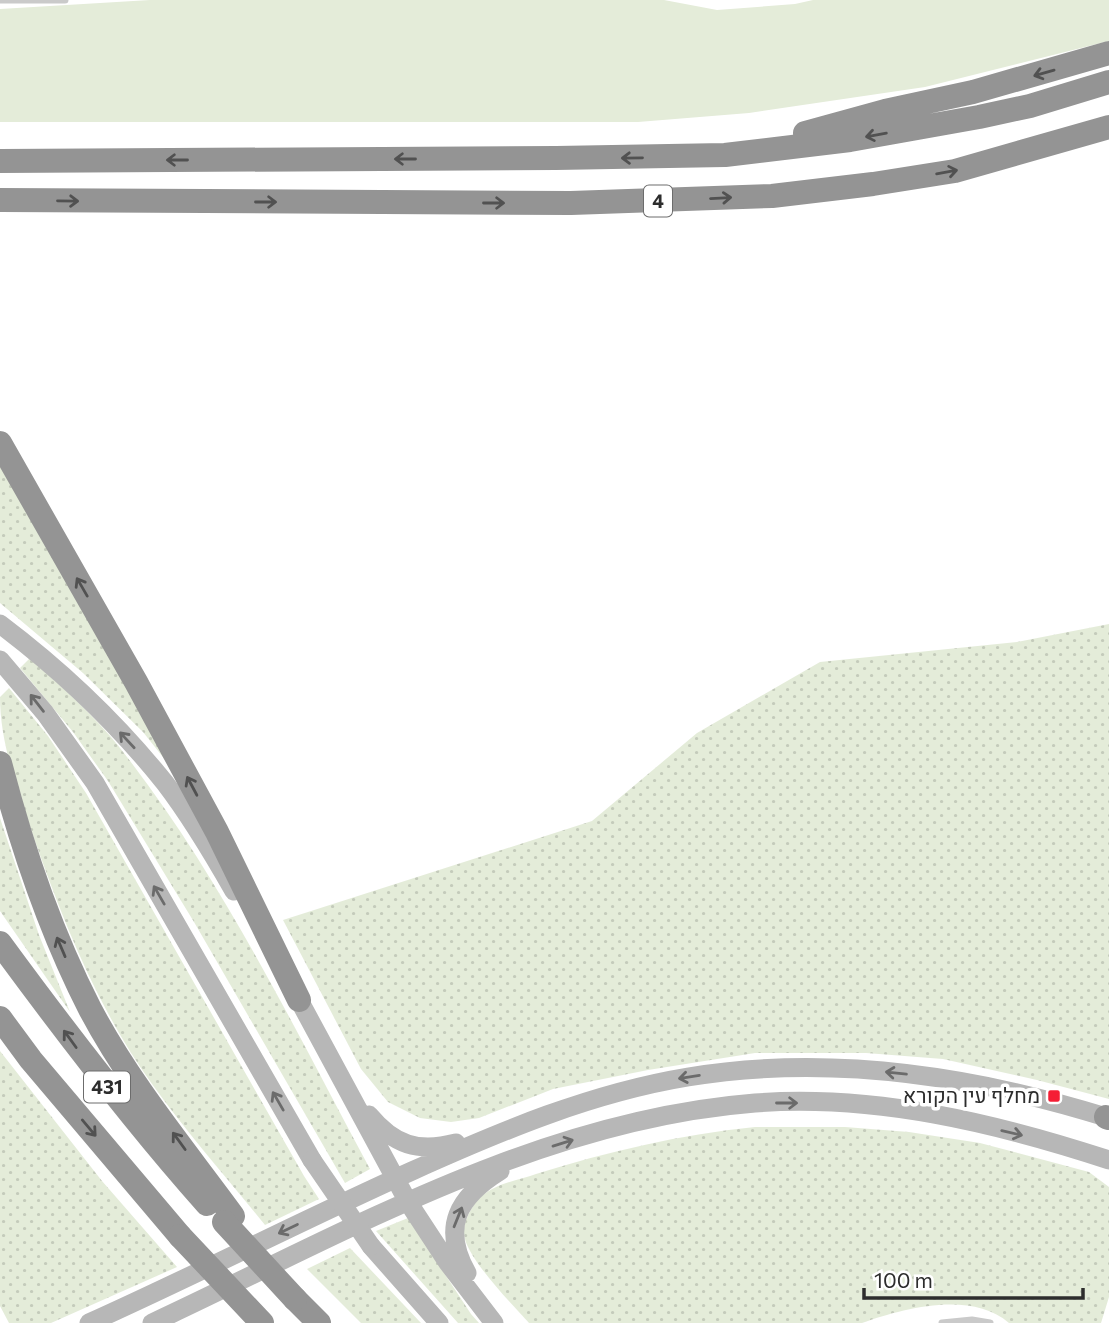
<svg xmlns="http://www.w3.org/2000/svg" width="1109" height="1323" font-family="Commissioner,Heebo,sans-serif">
	<style>
		.grass { fill: url(#grass-dots) }
		.park { fill: #e4ecd9 }
		.lines { fill: none; stroke-linecap: round; stroke-linejoin: round }
		.lane { stroke: #cacaca; stroke-width: 7 }
		.secondary { stroke: #b7b7b7; stroke-width: 19 }
		.highway { stroke: #949494; stroke-width: 24 }
		.secondary-bridge { stroke: #b7b7b7; stroke-width: 19 }
		.highway-bridge { stroke: #949494; stroke-width: 24 }
		.oneway { stroke: #515151 }
		.oneway2 { stroke: #6b6b6b }
		.poi-dot { fill: #f51e35; stroke: #fff; stroke-width: 2.5 }
		.labels { text-anchor: middle; stroke-width: 7; stroke-linejoin: round; paint-order: stroke }
		.shield { fill: #fff; stroke: #6c6c6c; stroke-width: 2 }
		.shield-label { font-size: 19px; font-weight: bold; fill: #2d2d2d }
		.poi-label { font-size: 21px; fill: #2d2d2d; stroke: #fff; text-anchor: end }
	</style>
	<defs>
		<pattern id="grass-dots" width="8" height="8" patternUnits="userSpaceOnUse" patternTransform="scale(1.75)"><rect width="8" height="8" fill="#e4ecd9"/><path d="M2 2h.1M6 6h.1" fill="none" stroke="#c4cbbb" stroke-width="1.8" stroke-linecap="round"/></pattern>
	</defs>
	<rect width="100%" height="100%" fill="#fff"/>
	<path class="grass" d="M0,466L174,771L143,732L83,673L0,603Z
		M1109,624V1099L1037,1080L943,1059L866,1053H755L648,1070L553,1089L479,1118L451,1122L420,1118L388,1102L361,1069L283,920L592,821L697,733L820,662L1017,642Z
		M30,658C61,686 94,715 120,748C221,876 293,1026 370,1169L345,1183L194,922L108,781L73,732L20,668Z
		M9,688L48,736L86,793L304,1176L319,1199L265,1225C227,1178 187,1133 152,1084C98,1009 63,922 33,835C18,791 0,744 0,697Z
		M0,818L39,935L70,1012L0,911Z
		M0,1051L102,1181L177,1267L51,1323H9L0,1306Z
		M755,1127H845L909,1132L980,1143L1089,1172L1109,1187V1297L1101,1323H1009C972,1290 903,1308 862,1323H529C513,1305 464,1256 464,1233C463,1222 473,1203 482,1196C497,1183 519,1180 536,1174C610,1151 678,1135 755,1127Z
		M408,1218L471,1314L479,1323H458L376,1231Z
		M350,1248L421,1323H361L307,1269Z"/>
	<path class="park" d="M150,0H664L717,10L795,4L813,0H1109V41L925,87L749,113L638,122H0V9Z"/>
	<g class="lines">
		<path class="lane" d="M0,0H65
			M942,1323L972,1320L990,1323"/>
		<path class="secondary" d="M0,624C61,670 117,723 165,783C191,817 213,854 234,891
			M0,660L45,713L95,783L312,1160
			M293,989L408,1202L448,1263L494,1323
			M369,1115C394,1145 418,1153 456,1143
			M371,1246L439,1323
			M467,1273C441,1227 458,1197 500,1171
			M89,1323C198,1274 303,1220 412,1171C501,1131 591,1093 688,1077C828,1054 975,1076 1109,1118
			M152,1323C345,1233 538,1120 755,1103C875,1094 996,1123 1109,1160"/>
		<path class="highway" d="M805,133L885,111L973,92L1109,53
			M0,161L556,158L725,155L850,140L979,117L1030,106L1109,82
			M0,200L571,203L772,196L873,184L955,171L1109,127
			M0,443L136,682L217,832L299,1000
			M0,763C22,848 50,931 90,1009C129,1083 184,1149 233,1216
			M0,943C66,1033 133,1121 207,1204
			M0,1018L31,1060L180,1236
			M1106,1117L1109,1118
			M295,1299L319,1323"/>
		<path class="secondary-bridge" d="M312,1160L371,1246"/>
		<path class="highway-bridge" d="M224,1222L295,1299
			M180,1236L262,1323"/>
	</g>
	<defs><path id="oneway-shaft" d="M-6 0H5M1.5-3L5.5 0L1.5 3" fill="none" stroke-width="1.6" stroke-linecap="round" stroke-linejoin="round" transform="scale(1.75)"/></defs>
	<g class="oneway">
		<use href="#oneway-shaft" transform="translate(1044 73) rotate(164)"/>
		<use href="#oneway-shaft" transform="translate(876 135) rotate(170)"/>
		<use href="#oneway-shaft" transform="translate(632 158) rotate(179)"/>
		<use href="#oneway-shaft" transform="translate(405 159) rotate(180)"/>
		<use href="#oneway-shaft" transform="translate(177 160) rotate(180)"/>
		<use href="#oneway-shaft" transform="translate(947 172) rotate(-10)"/>
		<use href="#oneway-shaft" transform="translate(721 198) rotate(-3)"/>
		<use href="#oneway-shaft" transform="translate(68 201) rotate(1)"/>
		<use href="#oneway-shaft" transform="translate(266 202)"/>
		<use href="#oneway-shaft" transform="translate(494 203)"/>
		<use href="#oneway-shaft" transform="translate(82 587) rotate(-120)"/>
		<use href="#oneway-shaft" transform="translate(192 786) rotate(-118)"/>
		<use href="#oneway-shaft" transform="translate(61 947) rotate(-113)"/>
		<use href="#oneway-shaft" transform="translate(70 1039) rotate(-126)"/>
		<use href="#oneway-shaft" transform="translate(89 1128) rotate(50)"/>
		<use href="#oneway-shaft" transform="translate(179 1141) rotate(-126)"/>
	</g>
	<g class="oneway2">
		<use href="#oneway-shaft" transform="translate(37 703) rotate(-128)"/>
		<use href="#oneway-shaft" transform="translate(127 740) rotate(-133)"/>
		<use href="#oneway-shaft" transform="translate(159 895) rotate(-120)"/>
		<use href="#oneway-shaft" transform="translate(896 1073) rotate(-174)"/>
		<use href="#oneway-shaft" transform="translate(689 1077) rotate(171)"/>
		<use href="#oneway-shaft" transform="translate(278 1101) rotate(-120)"/>
		<use href="#oneway-shaft" transform="translate(787 1103)"/>
		<use href="#oneway-shaft" transform="translate(1012 1133) rotate(13)"/>
		<use href="#oneway-shaft" transform="translate(563 1143) rotate(-17)"/>
		<use href="#oneway-shaft" transform="translate(458 1217) rotate(-68)"/>
		<use href="#oneway-shaft" transform="translate(288 1229) rotate(154)"/>
	</g>
	<rect class="poi-dot" x="1047" y="1089" width="14" height="14" rx="3.5"/>
	<g class="labels">
		<g class="shield">
			<rect x="644" y="185.5" width="28" height="31" rx="5"/>
			<rect x="84" y="1071.5" width="46" height="31" rx="5"/>
		</g>
		<g class="shield-label">
			<text x="658" y="208">4</text>
			<text x="107" y="1094">431</text>
		</g>
		<g class="poi-label">
			<text x="1040" y="1103">מחלף עין הקורא</text>
		</g>
	</g>
	<path d="M864 1288v10h219v-10" fill="none" stroke="#2d2d2d" stroke-width="3.5"/>
	<text x="874" y="1288" font-size="21" fill="#2d2d2d" stroke="#ffffff" stroke-width="5" paint-order="stroke">100 m</text>
</svg>
